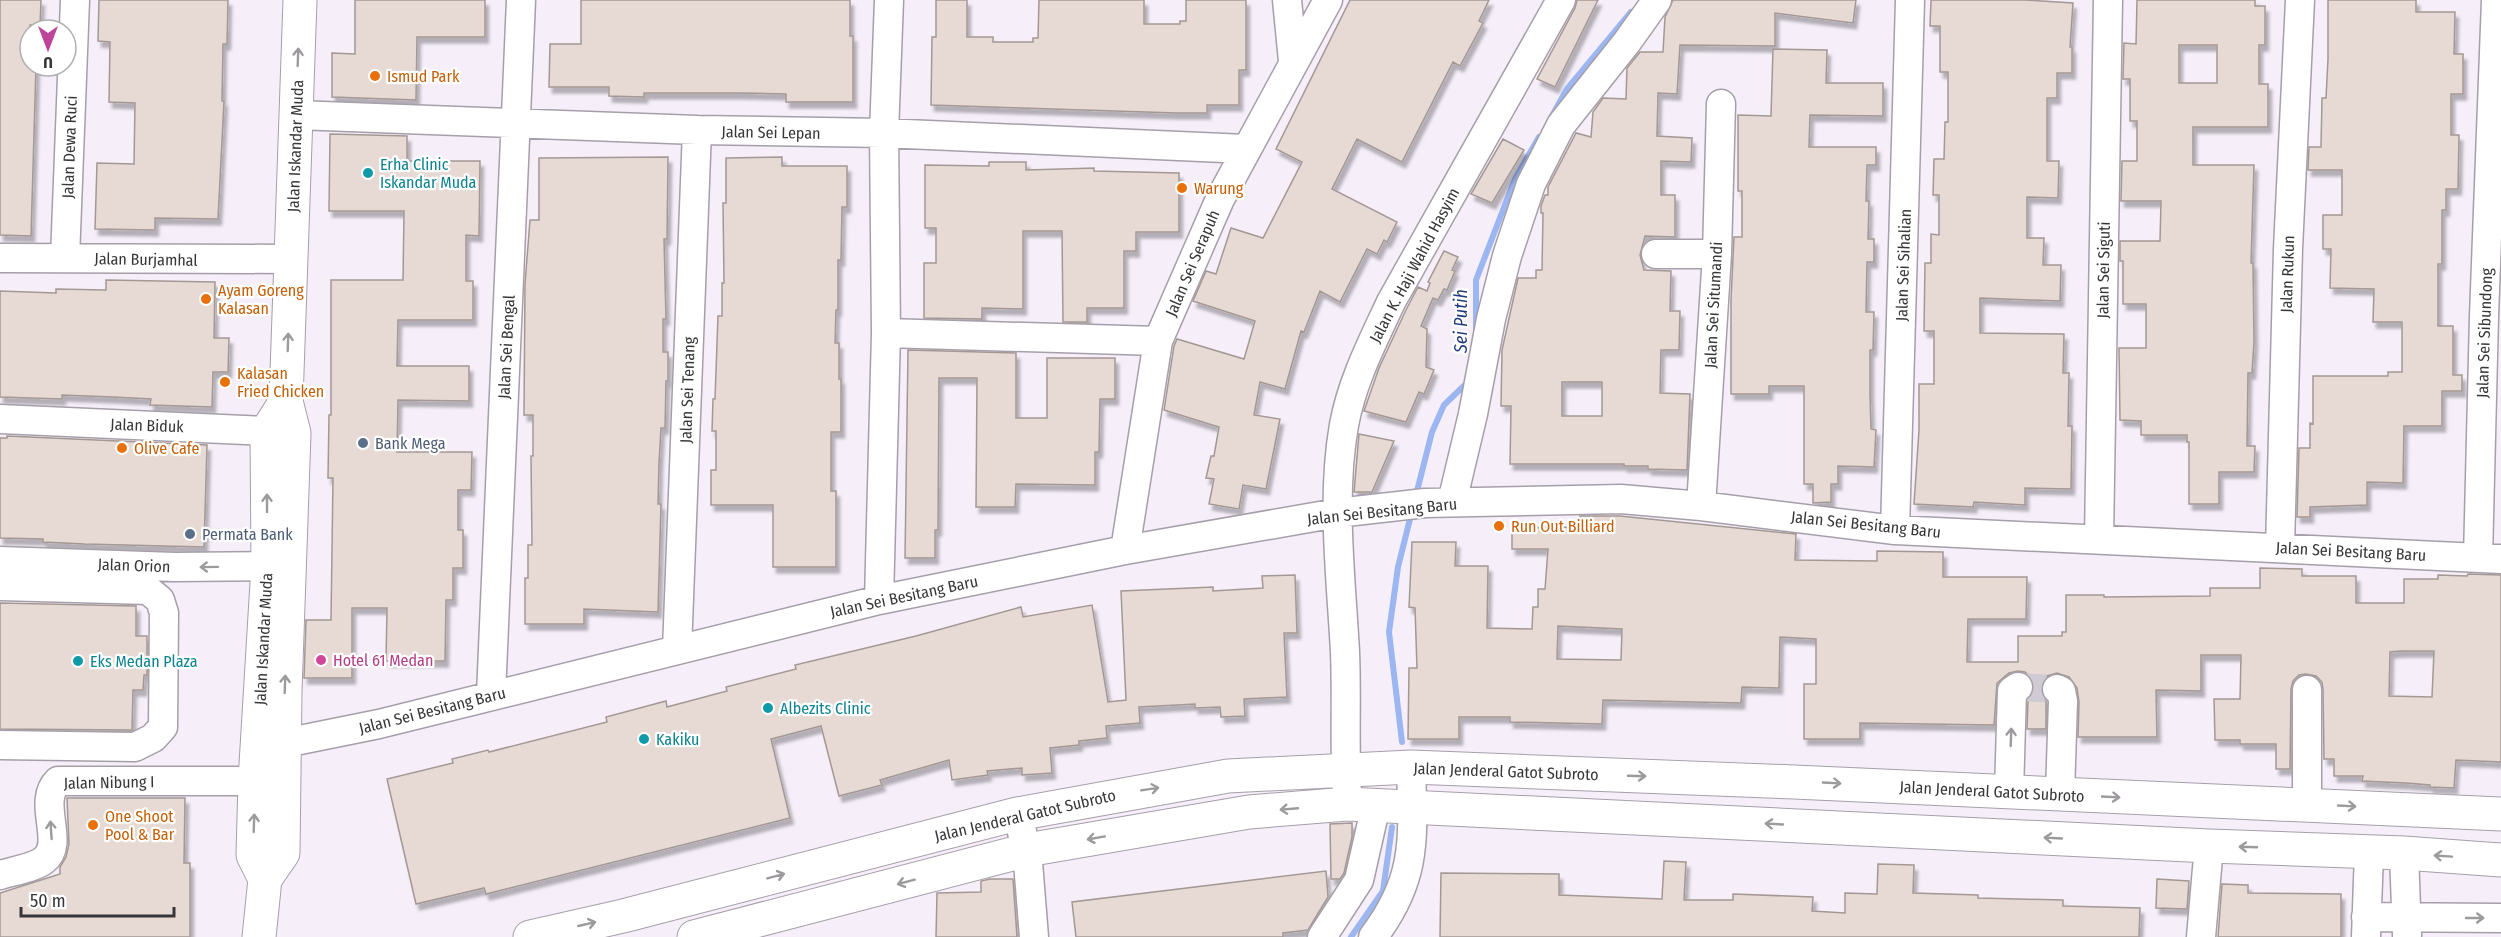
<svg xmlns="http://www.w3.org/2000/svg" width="2501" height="937" font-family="'Fira Sans Condensed',sans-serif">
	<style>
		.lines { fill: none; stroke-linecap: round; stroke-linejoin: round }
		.stream { stroke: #9bb6f0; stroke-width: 6 }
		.building { fill: #e7dad5; stroke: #a49894; stroke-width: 1.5; fill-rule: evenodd; filter: url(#shadow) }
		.minor-tunnel { stroke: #d0cad4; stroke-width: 28; stroke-dasharray: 28 14; stroke-linecap: butt }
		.minor-casing { stroke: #a69fa9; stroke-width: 31 }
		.major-casing { stroke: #a69fa9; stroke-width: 35 }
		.minor { stroke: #fff; stroke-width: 28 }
		.major { stroke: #fff; stroke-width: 33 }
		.oneway { stroke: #9c9a9c }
		.food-dot { fill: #e8710a; stroke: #fff; stroke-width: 2 }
		.culture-dot { fill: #0f9aa8; stroke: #fff; stroke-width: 2 }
		.service-dot { fill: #5c6f8a; stroke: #fff; stroke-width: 2 }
		.hotel-dot { fill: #d1479c; stroke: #fff; stroke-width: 2 }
		.labels { text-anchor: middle; stroke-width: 4.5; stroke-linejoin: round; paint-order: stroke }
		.food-label { font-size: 16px; fill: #c56008; stroke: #fff; text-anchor: start }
		.street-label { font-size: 16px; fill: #39363a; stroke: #fff }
		.culture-label { font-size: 16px; fill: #0d838f; stroke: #fff; text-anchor: start }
		.service-label { font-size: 16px; fill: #4e5e75; stroke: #fff; text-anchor: start }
		.hotel-label { font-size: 16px; fill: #b23c85; stroke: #fff; text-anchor: start }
		.water-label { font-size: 18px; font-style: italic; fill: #1e397c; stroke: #fff }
	</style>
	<defs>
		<filter id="shadow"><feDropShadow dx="3.5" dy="6" stdDeviation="1.5" flood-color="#0004"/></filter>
	</defs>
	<rect width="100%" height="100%" fill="#f6effa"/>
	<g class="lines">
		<path class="stream" d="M1552,116L1567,89L1631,12
			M1476,332V280L1515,179L1539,137
			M1416,495L1432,432L1444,405L1470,380
			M1402,742L1389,632L1398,567L1412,511
			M1351,937L1383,891L1392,827"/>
	</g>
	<path class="building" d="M0,0H41L40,25H30V66H36L31,236L0,235Z
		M99,0H228L227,44H223L222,101H224L218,219L155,218V230L95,229L97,163L134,164L135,103L109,102L110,42L98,41Z
		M355,0H485V37H417L416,100L332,97V53L355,54Z
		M581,0H850V36H853V102H786V94L741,93H644V97L609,96V87H549L550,44H581Z
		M936,0H967V37H993V42H1033V38H1038L1039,0H1144V24H1180V21H1186V0H1246V70H1239V105H1207V113H1177L931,105L932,37H936Z
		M1350,0H1489L1479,21L1483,23L1460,66L1453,62L1402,162L1357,139L1332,189L1397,222L1387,242L1384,240L1377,254L1367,249L1340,302L1320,291L1304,332L1301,331L1285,389L1260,382L1254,415L1280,419L1266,489L1243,485L1239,509L1209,504L1214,479L1206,478L1211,456H1214L1219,427L1164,410L1174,346L1177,339L1244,359L1255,321L1193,301L1206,271L1216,274L1231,228L1263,238L1302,162L1276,149Z
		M1577,0H1598L1555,87L1537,79L1575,8Z
		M1673,0H1856L1853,23L1775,13V46L1680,45L1677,94L1658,93L1657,136L1692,138L1691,162L1661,161V195H1675V237L1645,236L1640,255L1644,270L1671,271L1670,311H1680L1679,350H1661L1660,393L1690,394L1687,470L1648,469V466H1624V464H1510L1511,406H1501L1502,350L1518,278H1536V270H1542L1543,213H1541V206L1545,195H1548V187L1576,133L1591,137L1593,112L1603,98L1626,99L1627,68L1640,52H1663L1665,17ZM1562,382H1602V416H1562Z
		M1931,0H2026L2073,3L2070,47H2072V73H2057V98H2047V161H2059L2058,198L2027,197V238H2044L2043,265H2061L2060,301L1980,298V333L2064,334L2063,373H2069L2068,426H2072L2071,489L2025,488V505L1974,502L1973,507L1914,504L1919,430V384H1934V331H1924L1925,263H1931V234L1939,235V195H1933L1934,159H1944L1945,122H1948V72H1940V26H1930Z
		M2137,0H2255V6H2265V45H2259V84H2268V127H2193V165H2254L2251,263H2253L2254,342L2252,373H2248L2247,446H2255L2254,472H2219V504H2189V442H2187V435H2141V421L2120,420L2119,348H2146V304H2123V261H2120V241H2160L2161,201H2121L2122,161H2137V121H2130V79H2123L2124,43L2136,44ZM2179,45H2217V83H2179Z
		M2328,0H2416V12H2455L2454,54H2463V94H2451V135H2459L2458,189H2446V210H2442V264H2438V326H2453V375H2462V391H2442V426H2404L2403,483L2367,482V505L2310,507V517H2297L2299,448H2310V423L2313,424V376H2388V372H2402V322H2373L2374,289L2330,288L2331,249H2323V215H2342V170H2308L2309,147H2321L2322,98H2326L2328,59Z
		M1773,49L1827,50L1826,83H1883V116L1810,115L1809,147H1876V165H1867L1866,201H1869L1868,239H1874V262H1867L1866,312H1874L1873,350H1870V394L1871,429L1876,430L1874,467L1838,466V484H1831V502L1813,503V484H1804V386H1769V394H1731V300L1734,237H1742V191H1738V115L1771,116Z
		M330,134L407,136V161H480L479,236L466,235V281H473V320H398L397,366H469V401L398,400L397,452H472L471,490H458V530H463V568H453V600H446L445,661H386L387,608H352V678H304L306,620H331L333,478H328L329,415H331V280H403L404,211H329Z
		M1503,139L1524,150L1492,203L1471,194Z
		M668,157L667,239H664L666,319H663V352H668V381H666L665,428H661L659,463L658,504H661L658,612L584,609V624H525V578H528V545H532L531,456H533V415H524L525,284L530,220H539V158Z
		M782,157V166H847V207H842L841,260H838V310H836L835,343H839V379H841V432H831V491H836V567H773V505H711V470H716V431H712L713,399H715L718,316H722V283H724L723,203H726V158Z
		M989,162H1026V170L1094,168V171L1179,173V232H1136V251H1124V308H1087V322H1063L1062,231H1023V309L982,308V319L924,318V263H936V228H925V165L989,166Z
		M1444,251L1458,257L1452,270L1455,271L1447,290L1444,289L1438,300L1433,298L1421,326L1427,329L1426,367L1434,370L1424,394L1419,392L1406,422L1364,411L1379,368L1406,310L1418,287L1427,291L1430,283L1428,282Z
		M106,280L215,282L214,338H229L228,372H213L212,407L150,405L151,399L113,397L62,395V399L0,397V291L56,293V289L106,290Z
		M908,350L1016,353V418H1047V358H1115V399H1100L1099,452H1095V485L1016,484L1015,507H976L977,378H939L938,530H935V558H905Z
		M1359,434L1394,441L1372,492H1354Z
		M7,436L207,445L204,547L85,544L43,542V539L0,538V438H7Z
		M1580,516H1620L1796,534L1795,560L1877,561V551L1943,552V577H2027L2026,619H1968L1967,662H2018V636H2062V632H2066V595H2104V597L2210,596V588H2260V568L2302,569V576H2356V603H2404V579H2438V575L2467,576L2468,574L2501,575V762L2456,760L2454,788L2430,787V785L2406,783L2362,781L2363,776H2334V759H2324L2323,689L2322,682L2316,676L2306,674L2299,675L2293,681L2291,689L2290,769H2276V744H2240V740H2215L2214,699H2240L2241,655H2201V691L2156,690L2157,737H2078L2079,702L2077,688L2069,677L2057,673L2047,676L2043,681L2041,689L2046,702V729H2027L2028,700L2033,694L2034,685L2031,677L2025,672L2018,671L2009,673L1997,683L1994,725L1860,723V739H1804V684H1816V639L1780,637L1779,688L1742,687L1741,703L1603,700L1602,724L1510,722V717H1459V739H1408L1409,668H1417L1415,608L1409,607L1412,542H1456L1455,566H1488L1487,628L1532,629L1533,607H1538V589H1545L1548,549H1512V528L1580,527ZM1558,626L1622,629L1621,660L1557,659ZM2400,651H2434L2432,697L2389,696L2390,652Z
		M1295,575L1297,633H1284L1287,697L1244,699L1245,716L1221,717L1220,707L1195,708V704L1139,707L1140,723L1106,726L1107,738L1079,741V745L1050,748L1052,773L1022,775V768L987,771L988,775L952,780L949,760L880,780L882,785L839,796L821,726L771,739L790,818L486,894L484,888L416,904L387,779L453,763L452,759L488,750L489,752L607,722L606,717L666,701L667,707L727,691L726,687L796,669L795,665L916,636L1021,607L1023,617L1092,605L1108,702L1126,700L1121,591L1213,587V591L1263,588L1262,576Z
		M0,603L136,606V636H147V675H144L143,690H133L132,730L0,729Z
		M67,798H185L184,863H190V937H0V893L60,874V867L66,857L69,844Z
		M1352,823V837L1344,873L1340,879H1331L1330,824Z
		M1664,861L1686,862L1684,900H1733V894L1813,897L1812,911L1845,913V893L1877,894L1878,864L1914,865L1913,893L1978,895V898L2063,900V906L2140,908L2139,937H1440L1441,873L1559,874V895L1662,899Z
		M1326,871L1328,897L1308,930L1283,933V937H1076L1072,902Z
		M990,879H1013L1017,937H936L937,893L981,892V881Z
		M2157,879L2189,881L2187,909L2156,908Z
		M2222,884L2248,885V893L2341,894V937H2218Z"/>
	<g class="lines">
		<path class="minor-tunnel" d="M2018,687L2057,689"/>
		<defs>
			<path id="minor" d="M1287,0L1293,61
				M296,115L697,130L884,133L1246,149
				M1656,254H1717
				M0,258L291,259
				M65,258L75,0
				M886,333L1158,341
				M0,419L289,432
				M1452,502L1473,414L1491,319L1507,256L1531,184L1561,125L1627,42L1657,0
				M1701,506L1717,254L1721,104
				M1895,530L1910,0
				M2099,539L2108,0
				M2280,548L2288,249L2300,0
				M1125,550L1158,341L1220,199L1328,0
				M2478,558L2484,316L2496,0
				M0,561L175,567L268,566
				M0,586L148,590L160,600L164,613L163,727L153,738L135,747L0,745
				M879,600L886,333L884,133L889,0
				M677,650L697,130
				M2057,689L2061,691L2063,701L2060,794
				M2307,690V804
				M491,695L521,0
				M285,743L379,724L879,600L1125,550L1337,513L1425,503L1621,499L1701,506L1895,530L2501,559
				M2009,792L2012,691L2018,687
				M1347,793C1344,746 1347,699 1345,652C1341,577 1331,499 1344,425C1352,381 1373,341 1391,302L1561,0
				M1017,814L1027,850L1034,937
				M2404,853L2407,935
				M0,875C13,871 34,868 44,860C66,843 36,802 58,781H255
				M2366,917L2501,918
				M1322,937L1359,880L1376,805
				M1373,937C1418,878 1413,838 1411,767
				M2201,937L2209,846
				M2366,937L2369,852"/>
			<path id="major" d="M265,879L253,855L255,781L268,566L267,431L286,401
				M259,937L265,879L283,853L285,692L294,433L286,401L300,0
				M530,937L623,916L1017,814L1228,776L1411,767L1794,782L2501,814
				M694,937L1027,850L1249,812L1347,804L2209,846L2404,853L2501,860"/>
		</defs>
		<use href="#minor" class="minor-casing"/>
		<use href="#major" class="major-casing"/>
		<use href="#minor" class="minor"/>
		<use href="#major" class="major"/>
	</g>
	<defs><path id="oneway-shaft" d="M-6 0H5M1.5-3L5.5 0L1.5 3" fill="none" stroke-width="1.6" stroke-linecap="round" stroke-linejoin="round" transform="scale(1.5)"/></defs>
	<g class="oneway">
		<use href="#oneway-shaft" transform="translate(298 57) rotate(-88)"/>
		<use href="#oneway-shaft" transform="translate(288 342) rotate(-88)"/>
		<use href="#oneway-shaft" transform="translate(267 503) rotate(-90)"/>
		<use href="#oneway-shaft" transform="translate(209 567) rotate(179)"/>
		<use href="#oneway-shaft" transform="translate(285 684) rotate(-88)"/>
		<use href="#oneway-shaft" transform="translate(2011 737) rotate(-88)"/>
		<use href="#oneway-shaft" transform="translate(1637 776) rotate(2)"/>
		<use href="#oneway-shaft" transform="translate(1832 783) rotate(3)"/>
		<use href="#oneway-shaft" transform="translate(1150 789) rotate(-9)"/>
		<use href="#oneway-shaft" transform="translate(2111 797) rotate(3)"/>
		<use href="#oneway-shaft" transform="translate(2347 806) rotate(3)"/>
		<use href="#oneway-shaft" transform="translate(1289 809) rotate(175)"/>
		<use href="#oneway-shaft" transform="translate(254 823) rotate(-88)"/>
		<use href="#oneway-shaft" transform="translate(1774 824) rotate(-177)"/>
		<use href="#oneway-shaft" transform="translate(51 830) rotate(-94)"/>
		<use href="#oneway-shaft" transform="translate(1096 838) rotate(170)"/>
		<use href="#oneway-shaft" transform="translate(2053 838) rotate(-177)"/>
		<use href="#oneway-shaft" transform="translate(2248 847) rotate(-178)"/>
		<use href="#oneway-shaft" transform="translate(2443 856) rotate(-176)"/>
		<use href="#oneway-shaft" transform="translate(776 876) rotate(-15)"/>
		<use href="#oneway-shaft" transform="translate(906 882) rotate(165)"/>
		<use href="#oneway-shaft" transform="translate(2475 918)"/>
		<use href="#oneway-shaft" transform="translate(587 924) rotate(-13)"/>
	</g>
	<g class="food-dot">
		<circle cx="375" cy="76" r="6"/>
		<circle cx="1182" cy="188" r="6"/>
		<circle cx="206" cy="299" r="6"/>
		<circle cx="225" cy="382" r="6"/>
		<circle cx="122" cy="448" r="6"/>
		<circle cx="1499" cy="526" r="6"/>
		<circle cx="93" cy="825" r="6"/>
	</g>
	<g class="culture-dot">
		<circle cx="368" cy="173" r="6"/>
		<circle cx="78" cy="661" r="6"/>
		<circle cx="768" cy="708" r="6"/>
		<circle cx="644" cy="739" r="6"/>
	</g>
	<g class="service-dot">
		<circle cx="363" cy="443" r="6"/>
		<circle cx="190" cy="534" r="6"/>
	</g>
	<circle class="hotel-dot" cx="321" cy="660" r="6"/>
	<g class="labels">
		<g class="food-label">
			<text x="387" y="82">Ismud Park</text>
			<text x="1194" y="194">Warung</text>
			<text x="218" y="296">Ayam Goreng<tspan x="218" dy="18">Kalasan</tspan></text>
			<text x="237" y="379">Kalasan<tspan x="237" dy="18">Fried Chicken</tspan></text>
			<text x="134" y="454">Olive Cafe</text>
			<text x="1511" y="532">Run Out Billiard</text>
			<text x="105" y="822">One Shoot<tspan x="105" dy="18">Pool &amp; Bar</tspan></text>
		</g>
		<g class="street-label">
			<text transform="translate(771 132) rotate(1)" y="6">Jalan Sei Lepan</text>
			<text transform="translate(295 146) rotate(-88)" y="6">Jalan Iskandar Muda</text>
			<text transform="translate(69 147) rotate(-88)" y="6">Jalan Dewa Ruci</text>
			<text transform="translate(146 259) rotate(1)" y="6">Jalan Burjamhal</text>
			<text transform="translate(1192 263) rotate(-67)" y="6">Jalan Sei Serapuh</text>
			<text transform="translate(1414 265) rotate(-62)" y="6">Jalan K. Haji Wahid Hasyim</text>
			<text transform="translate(1903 265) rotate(-88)" y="6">Jalan Sei Sihalian</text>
			<text transform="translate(2103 270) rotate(-89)" y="6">Jalan Sei Siguti</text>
			<text transform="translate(2287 274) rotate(-88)" y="6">Jalan Rukun</text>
			<text transform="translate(1713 305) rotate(-87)" y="6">Jalan Sei Situmandi</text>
			<text transform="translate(2484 333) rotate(-88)" y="6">Jalan Sei Sibundong</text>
			<text transform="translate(506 347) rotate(-87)" y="6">Jalan Sei Bengal</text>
			<text transform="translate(687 390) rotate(-88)" y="6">Jalan Sei Tenang</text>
			<text transform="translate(147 425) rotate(2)" y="6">Jalan Biduk</text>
			<text transform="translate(1382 511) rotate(-6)" y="6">Jalan Sei Besitang Baru</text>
			<text transform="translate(1866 524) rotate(6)" y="6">Jalan Sei Besitang Baru</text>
			<text transform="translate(2351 551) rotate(3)" y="6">Jalan Sei Besitang Baru</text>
			<text transform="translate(134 565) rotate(2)" y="6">Jalan Orion</text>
			<text transform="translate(904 596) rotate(-12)" y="6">Jalan Sei Besitang Baru</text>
			<text transform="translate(263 639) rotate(-87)" y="6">Jalan Iskandar Muda</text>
			<text transform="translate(432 710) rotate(-14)" y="6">Jalan Sei Besitang Baru</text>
			<text transform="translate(1506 771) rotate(2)" y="6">Jalan Jenderal Gatot Subroto</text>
			<text transform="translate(109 782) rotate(-1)" y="6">Jalan Nibung I</text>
			<text transform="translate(1992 791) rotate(3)" y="6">Jalan Jenderal Gatot Subroto</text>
			<text transform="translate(1025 815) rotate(-13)" y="6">Jalan Jenderal Gatot Subroto</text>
		</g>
		<g class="culture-label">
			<text x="380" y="170">Erha Clinic<tspan x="380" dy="18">Iskandar Muda</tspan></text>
			<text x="90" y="667">Eks Medan Plaza</text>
			<text x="780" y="714">Albezits Clinic</text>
			<text x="656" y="745">Kakiku</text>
		</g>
		<g class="service-label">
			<text x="375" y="449">Bank Mega</text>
			<text x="202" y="540">Permata Bank</text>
		</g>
		<g class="hotel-label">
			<text x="333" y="666">Hotel 61 Medan</text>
		</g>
		<g class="water-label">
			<text transform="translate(1461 321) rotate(-90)" y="6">Sei Putih</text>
		</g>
	</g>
	<g transform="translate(48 48) rotate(180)"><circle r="28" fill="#ffffff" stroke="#b0afb0" stroke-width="1.5"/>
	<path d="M0-4.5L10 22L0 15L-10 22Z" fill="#bd4498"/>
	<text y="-9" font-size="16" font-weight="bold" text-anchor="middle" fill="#39363a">U</text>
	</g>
	<path d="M21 907v9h153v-9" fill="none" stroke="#39363a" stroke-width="3"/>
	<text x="30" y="907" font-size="18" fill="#39363a" stroke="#ffffff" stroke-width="4.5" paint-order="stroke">50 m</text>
</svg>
